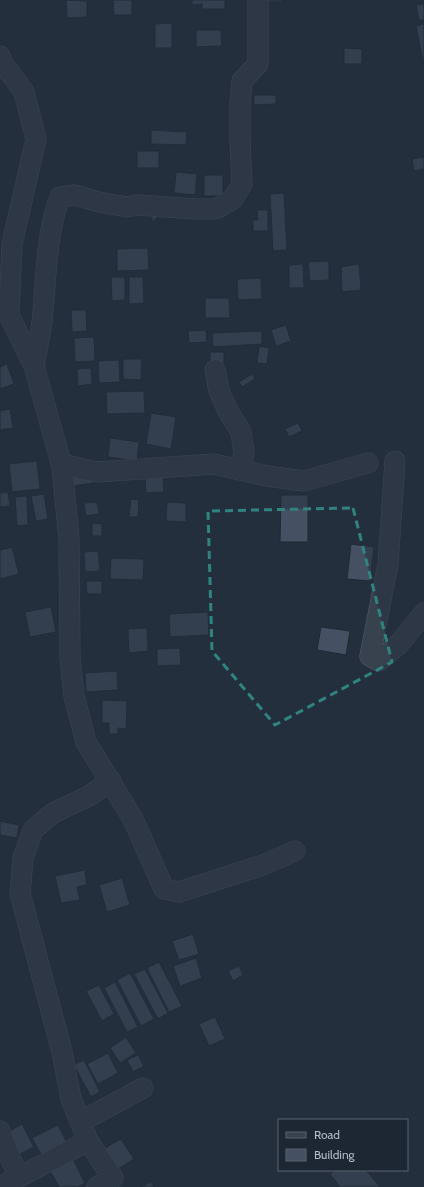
<svg xmlns="http://www.w3.org/2000/svg" width="424" height="1187" font-family="Cabin,sans-serif">
	<style>
		.building { fill: #455162; stroke: #1f2835 }
		.lines { fill: none; stroke-linecap: round; stroke-linejoin: round }
		.street-casing { stroke: #565f6c; stroke-width: 21 }
		.street { stroke: #38414e; stroke-width: 20 }
		.marked { fill: none; stroke: #308480; stroke-width: 3; stroke-dasharray: 8 5; stroke-linejoin: round }
	</style>
	<rect width="100%" height="100%" fill="#242f3e"/>
	<path class="building" d="M66,0L87,1V17L67,18Z
		M113,0H132V15H114Z
		M192,0H225V9H202V4L192,5Z
		M266,0H283V2H266Z
		M424,4V20H419L416,5Z
		M172,23V48H155V24Z
		M424,24V66L416,26Z
		M196,30H221L222,46L196,47Z
		M344,48L362,49V64H344Z
		M254,95H276V104L254,105Z
		M151,130L187,132L186,145L151,144Z
		M137,151H159V168H137Z
		M424,157V169L414,171L412,159Z
		M176,172L197,174L195,195L174,193Z
		M204,175H223V196H204Z
		M284,193L287,250L273,251L270,194Z
		M257,210H268V231H253V220H258Z
		M152,214H160L152,223Z
		M148,248L149,270L117,271V249Z
		M329,261V280L310,281L308,262Z
		M303,264L304,288H289V265Z
		M359,264L361,290L342,292L341,267Z
		M111,277H125V300L112,301Z
		M129,277H143L144,303L129,304Z
		M261,278L262,299L238,300L237,279Z
		M205,298H229L230,318H205Z
		M71,310H86L87,331L72,332Z
		M286,325L291,341L276,346L271,330Z
		M206,330L207,342L189,343L188,331Z
		M262,331V344L213,347L212,333Z
		M94,337L95,361L75,362L74,338Z
		M259,346L269,348L267,364L257,363Z
		M210,352H224V364H210Z
		M123,359H142L141,380L123,379Z
		M119,360L120,382L99,383L98,361Z
		M7,364L14,384L0,389V367Z
		M91,368L92,384L78,386L77,369Z
		M252,374L255,379L242,387L239,382Z
		M144,391L145,413L107,414L106,392Z
		M10,409L13,428L0,430V411Z
		M151,413L176,417L171,449L146,444Z
		M298,423L302,431L289,437L285,429Z
		M110,438L139,442L137,461L108,457Z
		M37,461L40,489L12,492L9,464Z
		M91,472L93,483L74,486L72,475Z
		M163,477L164,492L146,493L145,478Z
		M8,492L10,506L0,507V493Z
		M44,494L48,519L36,521L31,496Z
		M281,495H308V542H280Z
		M27,496L28,525L17,526L15,497Z
		M131,499L139,500L138,517H129Z
		M97,502L99,514L86,516L84,503Z
		M167,502L186,503V522L166,521Z
		M92,523L102,524V536H92Z
		M351,544L374,547L370,581L347,579Z
		M12,547L19,574L0,579V550Z
		M98,551L100,571L85,572L84,552Z
		M111,558L144,559L143,580L110,579Z
		M86,581H102V594H87Z
		M51,607L56,632L30,637L25,612Z
		M208,612L209,635L170,637L169,614Z
		M321,627L350,631L346,655L317,650Z
		M147,628L148,651L129,653L128,629Z
		M180,648L181,665L157,666V649Z
		M117,671L118,690L86,692L85,673Z
		M102,700L127,701L126,729L118,728V734H109V723H102Z
		M0,821L19,825L17,838L0,835Z
		M85,870L87,885L77,887L80,900L61,903L55,876Z
		M122,878L130,905L107,912L99,885Z
		M193,934L199,954L179,960L172,941Z
		M196,958L202,978L180,986L173,966Z
		M159,962L182,1006L169,1012L147,968Z
		M239,966L243,975L233,981L228,971Z
		M145,969L168,1013L158,1019L134,974Z
		M130,973L154,1019L141,1026L117,980Z
		M115,982L138,1027L127,1032L104,988Z
		M99,985L114,1014L102,1021L86,991Z
		M215,1017L225,1039L209,1046L199,1024Z
		M126,1037L136,1053L120,1063L110,1048Z
		M108,1053L118,1073L98,1084L87,1064Z
		M138,1055L144,1066L133,1072L127,1060Z
		M84,1060L100,1092L91,1097L74,1065Z
		M22,1124L34,1147L16,1156L4,1134Z
		M58,1125L67,1143L42,1156L32,1138Z
		M121,1139L134,1159L118,1169L105,1148Z
		M71,1155L85,1183L78,1187H59L48,1167Z
		M335,1170H366L380,1187H340L330,1174Z
		M151,1182L154,1187H141Z"/>
	<g class="lines">
		<defs>
			<path id="street" d="M0,56L2,62L24,92L36,139L12,244L9,315L34,366L62,466L69,539L70,658L74,696L86,742L133,819L164,889L179,892L263,865L295,851
				M34,366C37,348 42,330 43,312C46,276 47,230 60,197L75,195L99,202L127,207L137,205L195,209H216L233,199L242,184L240,139V104L242,81L258,64V0
				M215,370L219,391L228,411L241,432L244,453L239,470
				M395,461L388,564L370,656L379,661L399,644L424,613
				M61,464L97,472L214,464L267,476L304,481L368,463
				M80,1122L143,1088
				M0,1131L7,1151L19,1177
				M0,1187L88,1141
				M97,1187L113,1178L88,1141L71,1099L62,1052L20,893L23,858L33,830L53,813L89,796L111,781"/>
		</defs>
		<use href="#street" class="street-casing"/>
		<use href="#street" class="street"/>
	</g>
	<path d="M0 0H424V1187H0ZM353,508L392,662L275,725L212,651L208,511Z" fill="#242f3e" fill-opacity=".55" fill-rule="evenodd"/>
	<path class="marked" d="M353,508L392,662L275,725L212,651L208,511Z"/>
	<rect x="278" y="1119" width="130" height="52" fill="#1d2633" stroke="#59626f"/>
	<rect x="286" y="1132" width="20" height="6" fill="#38414e" stroke="#59626f"/>
	<text x="314" y="1139" font-size="12" fill="#b4bcc9">Road</text>
	<rect x="286" y="1149" width="20" height="12" fill="#455162" stroke="#59626f"/>
	<text x="314" y="1159" font-size="12" fill="#b4bcc9">Building</text>
</svg>
